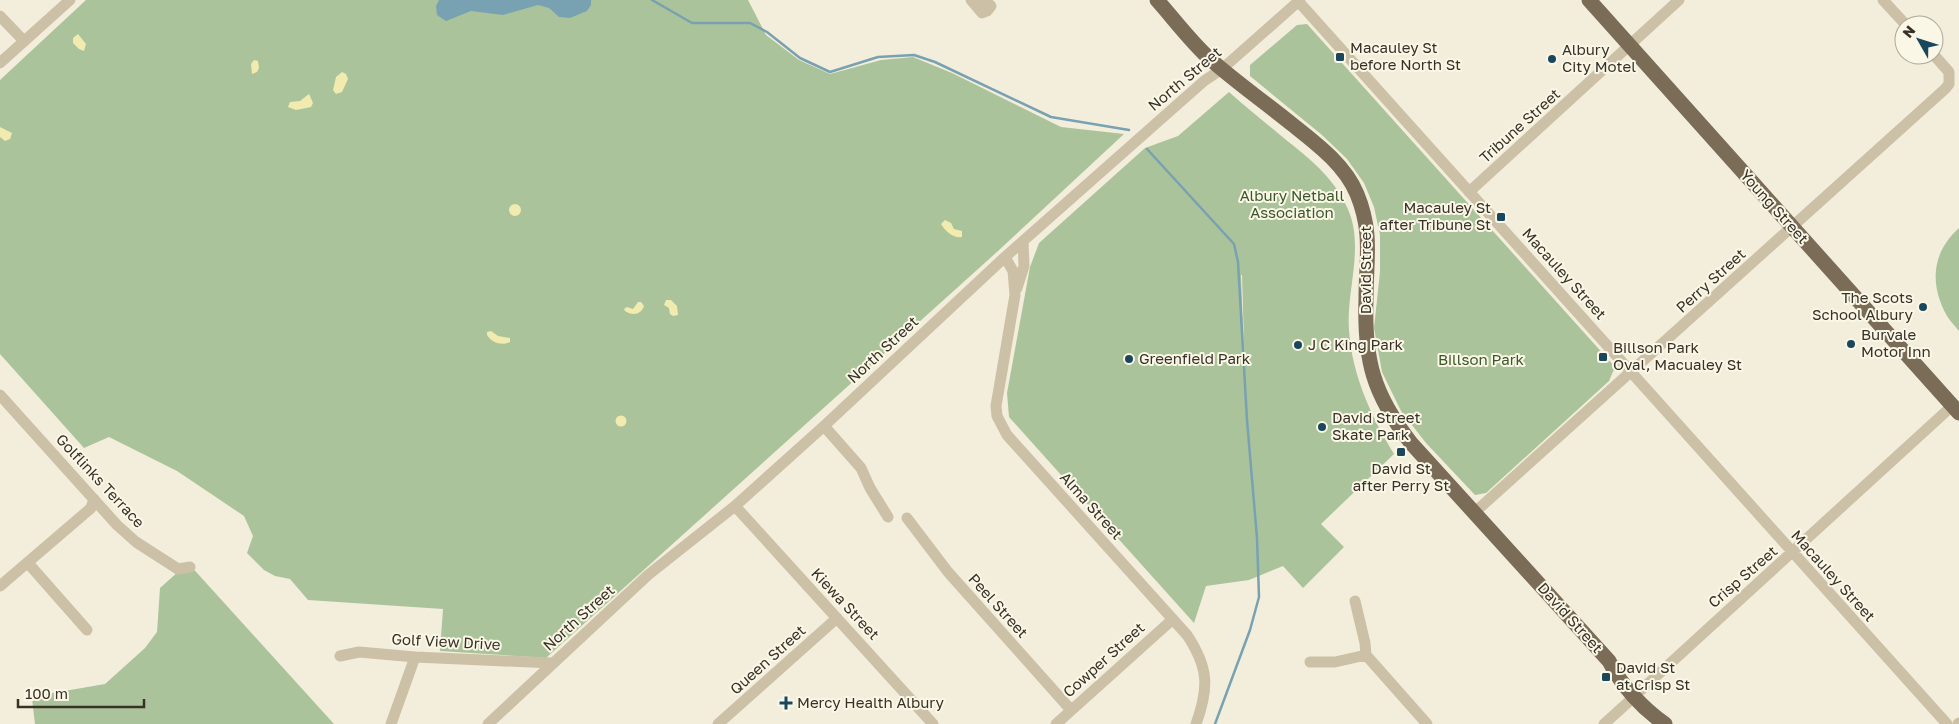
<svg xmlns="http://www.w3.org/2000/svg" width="1959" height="724" font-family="'Golos Text',sans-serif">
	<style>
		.green { fill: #abc39a; fill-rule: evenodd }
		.sand { fill: #f1ebaf }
		.water { fill: #78a1b2 }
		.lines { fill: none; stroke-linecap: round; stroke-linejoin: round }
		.stream { stroke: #78a1b2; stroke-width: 2.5 }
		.minor { stroke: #ccc1a6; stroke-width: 11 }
		.major { stroke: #7a6c57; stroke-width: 15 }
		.poi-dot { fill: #1a475b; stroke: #faf7e7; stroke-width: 2 }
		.labels { text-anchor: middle; stroke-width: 4; stroke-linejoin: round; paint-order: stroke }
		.poi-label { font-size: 15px; fill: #383127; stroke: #faf7e7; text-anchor: start }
		.street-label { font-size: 15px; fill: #383127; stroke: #faf7e7 }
		.park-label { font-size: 15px; fill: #3b572a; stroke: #faf7e7 }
	</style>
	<rect width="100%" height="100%" fill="#f3eedb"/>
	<path class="green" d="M86,0H748L766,35L799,60L830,74L881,60L913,57L952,73L1061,127L1124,134L998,251L546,658L440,651L443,609L308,600L290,579L275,576L264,570L247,553L253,536L244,516L177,471L109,437L84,448L0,354V80Z
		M1307,24L1615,367L1609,381L1486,493L1475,495L1426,443L1401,411L1382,372L1374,328L1380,272V235L1374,207L1364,183L1347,159L1322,135L1250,76V65L1297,25Z
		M1229,92C1247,108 1266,123 1285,139C1310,159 1331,175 1346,205C1366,244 1346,289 1349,330C1352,375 1371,416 1394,454L1321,524L1344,547L1303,588L1283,566L1249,580L1206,586L1194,623L1009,417L1007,393L1030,267L1039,243L1145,148L1178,136ZM1241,275H1242L1245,379Z
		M1959,228V331C1955,326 1950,321 1947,316C1929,284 1932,252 1959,228Z
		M188,563L334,724H35L32,699L47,694L105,684L145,648L157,632L160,588Z"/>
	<path class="sand" d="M78,34L86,44L84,51L79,49L73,43V38Z
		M254,60L258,61L259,68L257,72L252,74L251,64Z
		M342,72L346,74L348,79L342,92L336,94L333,90L336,77Z
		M309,94L313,103L311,107L296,110L288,107L290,102L300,101Z
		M0,127L12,133L10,139L5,141L0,137Z
		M509 210a6 6 0 1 1 12 0a6 6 0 1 1-12 0Z
		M945,220L951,223L954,229L962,231V237C954,239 945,231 941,224Z
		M666,300H671L677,306L678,315L673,316L670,314L669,308L664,305Z
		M638,302H641L644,306C641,315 632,316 625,311L624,309L627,307L633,309Z
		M491,331L498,336L510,338V342C502,346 492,343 487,335V332Z
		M615.5 421a5.5 5.5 0 1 1 11 0a5.5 5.5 0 1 1-11 0Z"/>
	<path class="water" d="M439,0H591V5L587,11L570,18L559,17L549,8L538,5L503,15L471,11L446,21L437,15L436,6Z"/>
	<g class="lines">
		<path class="stream" d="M652,0L692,23H750L767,32L800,58L830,72L878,57L914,55L935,62L1051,117L1129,130
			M1147,149L1234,244L1238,262L1247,420L1257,538L1259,597L1250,630L1215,724"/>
		<path class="minor" d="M971,0L982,13L987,11L991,6L984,0
			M1883,0L1906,25
			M1298,1L1947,724
			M0,16L24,41
			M0,63L70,0
			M1469,192L1679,0
			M1005,257L1013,271L1015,295L996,406L997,416L1007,435L1187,635C1209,668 1209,688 1196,724
			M1017,288L1024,266L1023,242
			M0,395L117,525L136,542L178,569L190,567
			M824,426L861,468L870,488L888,517
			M735,506L933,724
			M1475,512L1945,89L1949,84V72L1934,55
			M907,518L948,572L1071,710
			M28,563L87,630
			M0,586L91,508L94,499
			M1355,601L1365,643L1366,655
			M340,656L359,652L415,657L552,663
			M1310,662H1335L1366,655L1427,724
			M1641,690L1952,406
			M391,724L415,657
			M488,724L648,575L735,506L824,426L1005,257L1204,81L1222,69L1300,0
			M718,724L837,618
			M1056,724L1173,619
			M1604,724L1635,696
			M1958,724L1959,723"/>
		<path class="major" d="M1157,0C1174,19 1191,42 1210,59C1237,83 1266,103 1293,125C1317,144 1345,165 1357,194C1373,233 1366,259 1366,299C1364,360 1373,394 1411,443L1609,661C1621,685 1643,709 1665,724
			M1589,0L1959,413"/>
	</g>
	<g class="poi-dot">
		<rect x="1335" y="52" width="10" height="10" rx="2.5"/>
		<circle cx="1552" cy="59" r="5"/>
		<rect x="1496" y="212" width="10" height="10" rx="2.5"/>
		<circle cx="1923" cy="307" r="5"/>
		<circle cx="1851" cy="344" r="5"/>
		<circle cx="1298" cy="345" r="5"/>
		<rect x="1598" y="352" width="10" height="10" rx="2.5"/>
		<circle cx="1129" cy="359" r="5"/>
		<circle cx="1322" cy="427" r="5"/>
		<rect x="1396" y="447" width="10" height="10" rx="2.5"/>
		<rect x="1601" y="672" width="10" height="10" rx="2.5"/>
		<path d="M783.5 695.5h5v5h5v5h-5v5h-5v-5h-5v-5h5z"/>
	</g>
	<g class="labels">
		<g class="poi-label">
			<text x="1350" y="53">Macauley St<tspan x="1350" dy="17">before North St</tspan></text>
			<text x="1562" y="55">Albury<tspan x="1562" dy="17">City Motel</tspan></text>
			<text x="1491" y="213" text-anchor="end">Macauley St<tspan x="1491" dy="17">after Tribune St</tspan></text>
			<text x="1913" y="303" text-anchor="end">The Scots<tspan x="1913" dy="17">School Albury</tspan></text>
			<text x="1861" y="340">Burvale<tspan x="1861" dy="17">Motor Inn</tspan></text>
			<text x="1308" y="350">J C King Park</text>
			<text x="1613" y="353">Billson Park<tspan x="1613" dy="17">Oval, Macualey St</tspan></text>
			<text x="1139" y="364">Greenfield Park</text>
			<text x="1332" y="423">David Street<tspan x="1332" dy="17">Skate Park</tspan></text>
			<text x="1401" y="474" text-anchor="middle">David St<tspan x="1401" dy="17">after Perry St</tspan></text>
			<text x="1616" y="673">David St<tspan x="1616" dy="17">at Crisp St</tspan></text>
			<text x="797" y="708">Mercy Health Albury</text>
		</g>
		<g class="street-label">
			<text transform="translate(1185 79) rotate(-40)" y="5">North Street</text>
			<text transform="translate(1520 126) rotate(-42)" y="5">Tribune Street</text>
			<text transform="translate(1774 207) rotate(48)" y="5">Young Street</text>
			<text transform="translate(1366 270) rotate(-90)" y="5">David Street</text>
			<text transform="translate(1564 274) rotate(48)" y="5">Macauley Street</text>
			<text transform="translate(1711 281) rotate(-42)" y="5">Perry Street</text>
			<text transform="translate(883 350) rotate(-43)" y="5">North Street</text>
			<text transform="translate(100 481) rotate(47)" y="5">Golflinks Terrace</text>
			<text transform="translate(1091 506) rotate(48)" y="5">Alma Street</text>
			<text transform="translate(1833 576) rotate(48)" y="5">Macauley Street</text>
			<text transform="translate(1743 577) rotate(-41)" y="5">Crisp Street</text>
			<text transform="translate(845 604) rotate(47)" y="5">Kiewa Street</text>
			<text transform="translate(998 606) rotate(48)" y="5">Peel Street</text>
			<text transform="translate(579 618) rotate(-42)" y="5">North Street</text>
			<text transform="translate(1570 618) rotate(48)" y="5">David Street</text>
			<text transform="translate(446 642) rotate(3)" y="5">Golf View Drive</text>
			<text transform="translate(768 660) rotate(-42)" y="5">Queen Street</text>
			<text transform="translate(1104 660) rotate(-42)" y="5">Cowper Street</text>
		</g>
		<g class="park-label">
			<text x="1292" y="201">Albury Netball<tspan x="1292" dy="17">Association</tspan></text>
			<text x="1481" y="365">Billson Park</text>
		</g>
	</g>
	<g transform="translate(1919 40) rotate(309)"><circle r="24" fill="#faf7e7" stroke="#aca89a"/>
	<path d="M0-4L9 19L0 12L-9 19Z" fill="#1a475b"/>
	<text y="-8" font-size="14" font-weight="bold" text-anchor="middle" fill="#383127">N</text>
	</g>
	<path d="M18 699v8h126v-8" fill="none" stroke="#383127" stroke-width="2.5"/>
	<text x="25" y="699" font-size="15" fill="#383127" stroke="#faf7e7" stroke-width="4" paint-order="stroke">100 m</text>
</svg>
